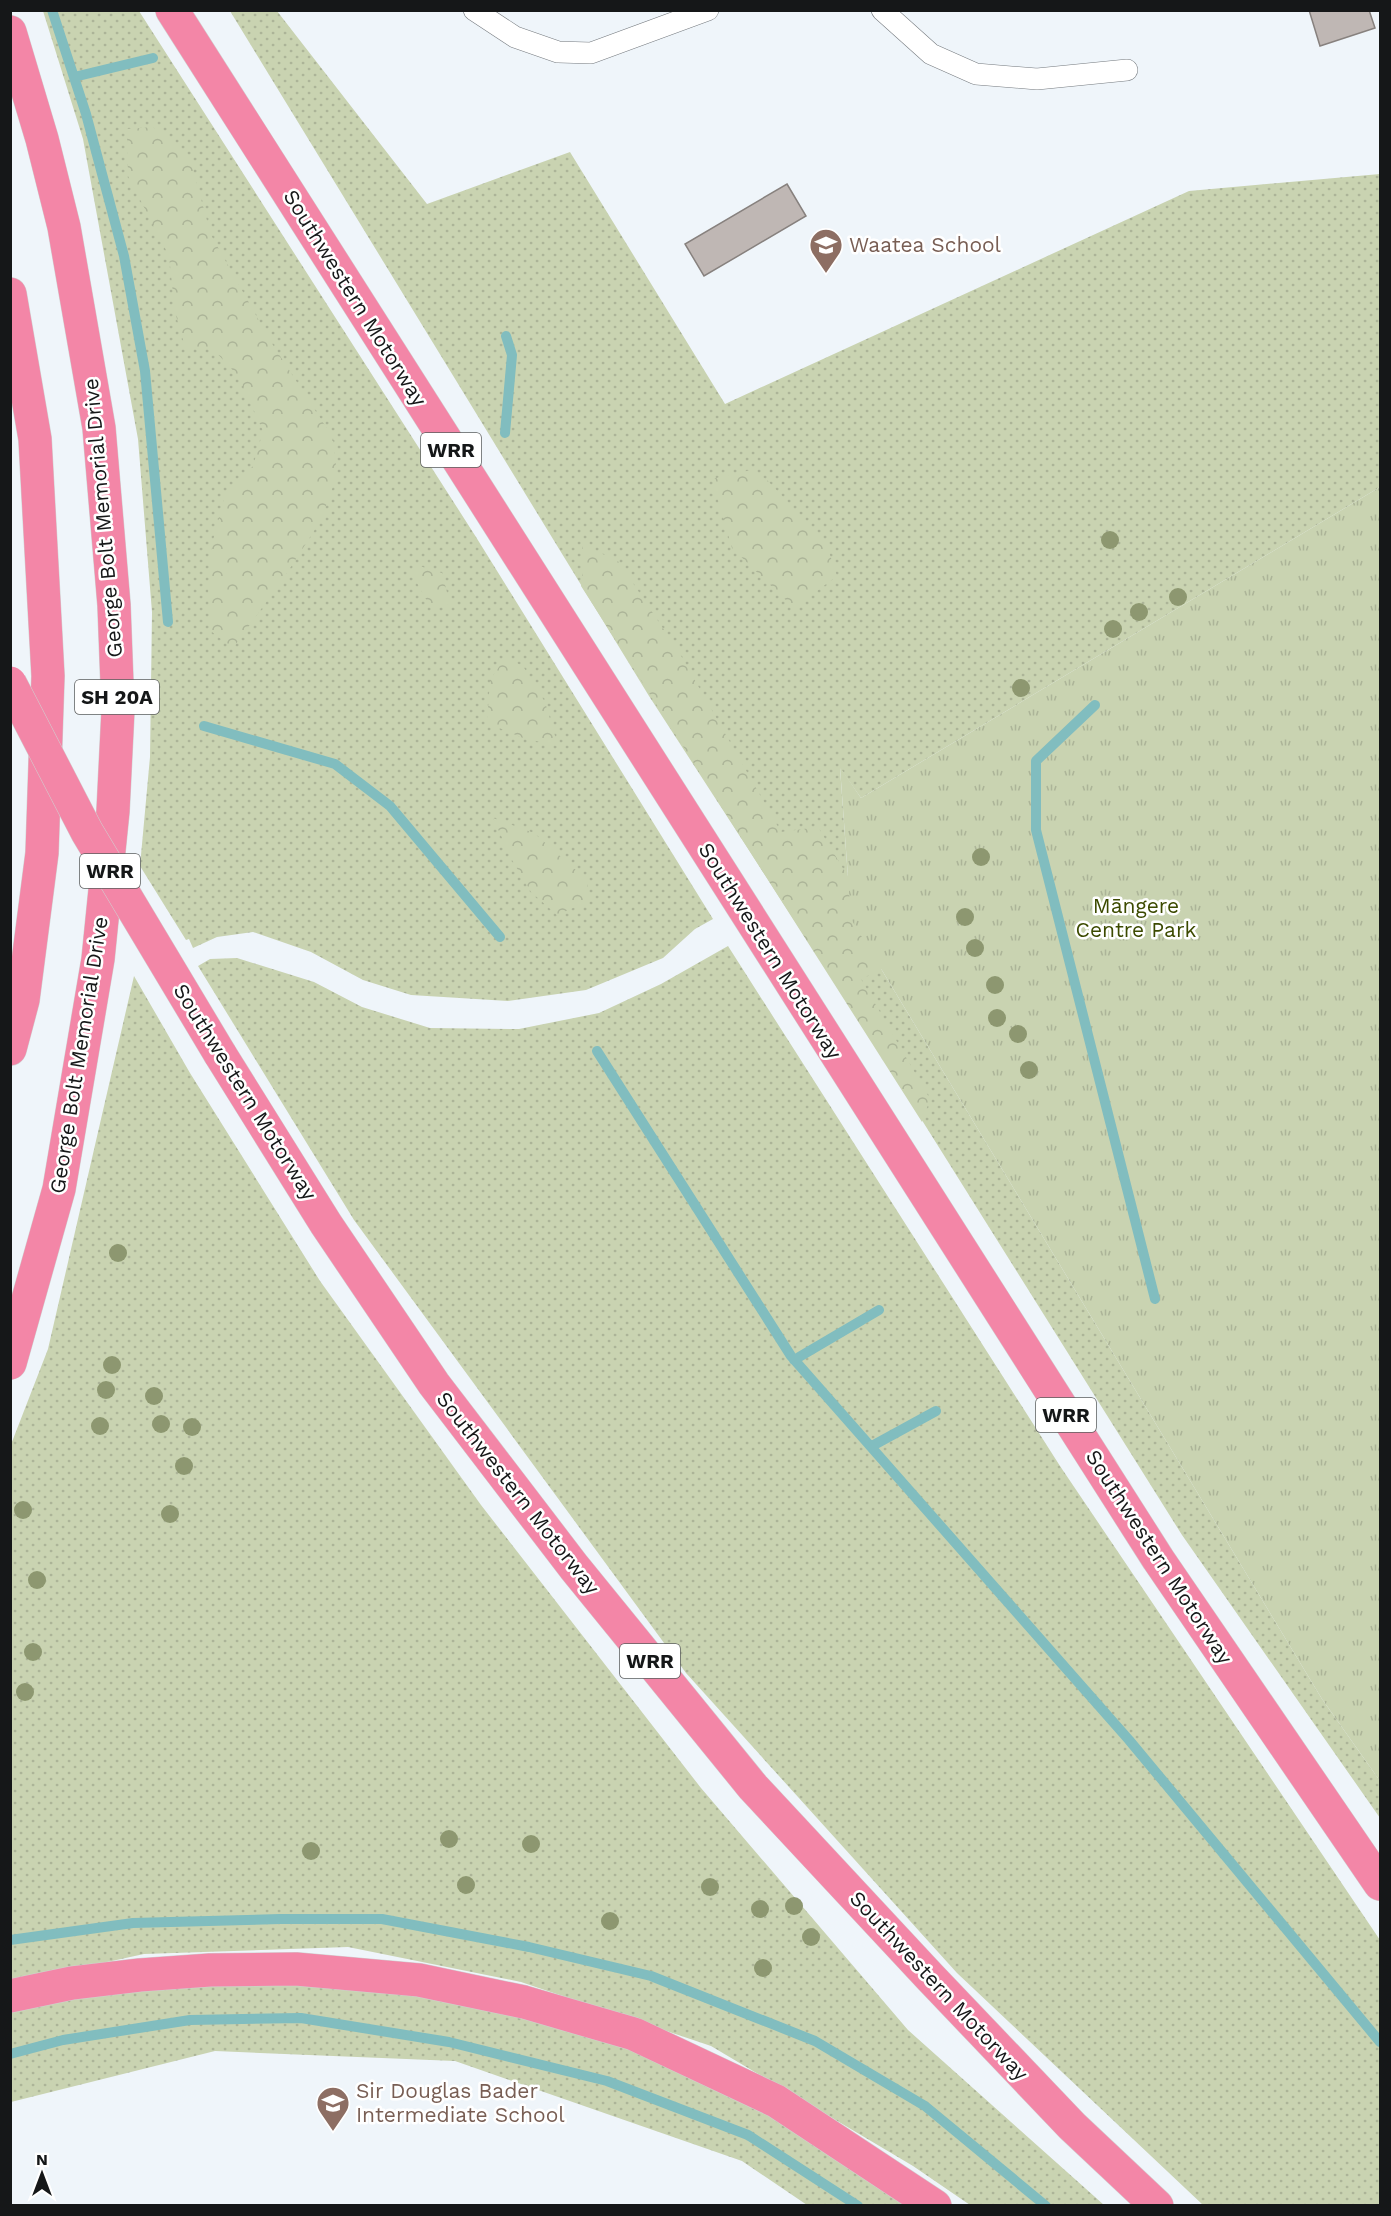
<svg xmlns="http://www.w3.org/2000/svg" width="1391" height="2216" font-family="'Work Sans',sans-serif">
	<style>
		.grass { fill: url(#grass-dots) }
		.forest { fill: url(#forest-crowns) }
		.park { fill: url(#park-tufts) }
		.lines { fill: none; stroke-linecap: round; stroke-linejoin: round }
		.stream { stroke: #81bdbf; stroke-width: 10 }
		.building { fill: #bfb7b4; stroke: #87817e; stroke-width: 1.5 }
		.service-casing { stroke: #757a7f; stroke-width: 22 }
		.motorway-casing { stroke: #d0d1d1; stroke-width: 34 }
		.service { stroke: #fff; stroke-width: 21 }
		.motorway { stroke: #f386a7; stroke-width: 33 }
		.motorway-bridge-casing { stroke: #d0d1d1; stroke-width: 34; stroke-linecap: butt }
		.motorway-bridge { stroke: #f386a7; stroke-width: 33 }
		.tree { fill: #8d9770 }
		.labels { text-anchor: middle; stroke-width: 5; stroke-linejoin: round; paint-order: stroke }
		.shield { fill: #fff; stroke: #5b5d5d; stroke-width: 1.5 }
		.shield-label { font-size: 20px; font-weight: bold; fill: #151718 }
		.education-label { font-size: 21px; fill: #785e54; stroke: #fff; text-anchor: start }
		.street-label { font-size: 21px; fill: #151718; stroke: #fff }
		.park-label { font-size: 21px; fill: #3c4a00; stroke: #fff }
	</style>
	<defs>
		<pattern id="grass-dots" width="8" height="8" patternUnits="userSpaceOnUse" patternTransform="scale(1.5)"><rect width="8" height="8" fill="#c9d3b1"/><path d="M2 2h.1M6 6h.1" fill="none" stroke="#acb498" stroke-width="1.8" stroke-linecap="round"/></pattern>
		<pattern id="forest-crowns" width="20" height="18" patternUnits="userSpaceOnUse" patternTransform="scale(1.5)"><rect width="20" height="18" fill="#c9d3b1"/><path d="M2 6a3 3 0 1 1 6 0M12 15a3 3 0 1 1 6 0" fill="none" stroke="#acb498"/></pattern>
		<pattern id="park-tufts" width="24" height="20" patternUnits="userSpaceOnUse" patternTransform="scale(1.5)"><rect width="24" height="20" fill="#c9d3b1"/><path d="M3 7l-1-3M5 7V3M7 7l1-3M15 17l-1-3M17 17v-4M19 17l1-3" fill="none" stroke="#acb498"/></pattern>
	</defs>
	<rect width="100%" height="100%" fill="#eff5fa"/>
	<path class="grass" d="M43,11H139L476,537L713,919L695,929L663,958L586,990L508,1001L411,995L363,980L311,952L253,932L217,937L193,948L189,939L186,940L140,866L150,757L152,612L138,439L83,139Z
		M230,11H277L427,204L570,152L725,404L1189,191L1380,174V487L861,798L840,768L851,919L1322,1699L1380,1781V1818L1182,1535L866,1031L649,696Z
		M728,946L1060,1466L1380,1940V2205H1203L957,1973L686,1673L354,1220L198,966L210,959L237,958L314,982L362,1007L430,1028L519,1029L599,1013L661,984Z
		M134,976L190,1073L320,1281L481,1505L701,1788L908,2030L1104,2205H970L913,2166L711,2046L521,1982L348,1947L144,1954L11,1983L10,1447L48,1349Z
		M265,1976L460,2000L625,2045L761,2103L913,2205H807L742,2161L455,2061L215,2051L11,2102V2009L40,2001Z"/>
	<path class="forest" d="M153,127L190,159L211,235L271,342L333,438L337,475L321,520L285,576L233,648L212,632L208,596L212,544L225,496L253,466L263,431L239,377L213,349L185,347L175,312L169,256L128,176L127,129Z
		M751,470L767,480L826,543L837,576L794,608L732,548L712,479Z
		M582,544L619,562L680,654L781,832L818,827L899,961L861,979L930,1099L922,1122L581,586L583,568Z
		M413,564L442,573L450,604L432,610L417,583Z
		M505,658L523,666L545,702L558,746L523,738L487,723L490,680Z
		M493,818L534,833L586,879L591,900L557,915L531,892L512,860Z"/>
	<path class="park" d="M1380,487V1781L1322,1699L851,919L840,767L861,798Z"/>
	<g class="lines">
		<path class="stream" d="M52,10L86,114L124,256L145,371L168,622
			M74,77L153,58
			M505,433L512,355L506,336
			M1095,705L1036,761V830L1155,1299
			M204,726L335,764L390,806L500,937
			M597,1051L791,1356L1129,1740L1380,2042
			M794,1360L879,1310
			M872,1446L936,1411
			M10,1940L133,1923L280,1919H382L529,1947L651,1976L815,2041L925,2106L1046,2206
			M10,2054L63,2040L190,2020L301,2018L449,2042L607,2081L748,2135L858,2206"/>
	</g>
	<path class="building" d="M1309,10H1369L1375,28L1320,46Z
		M787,184L806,216L704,276L685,244Z"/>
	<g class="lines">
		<defs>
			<path id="service" d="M474,10L515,37L558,52L591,53L708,10
				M882,10L931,54L976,74L1037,79L1127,70"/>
			<path id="motorway" d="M172,10L1158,1559L1380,1884
				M10,32L42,139L64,227L99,428L114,605L118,710L113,811L98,959L59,1189L10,1363
				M10,294L35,439L48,676L42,853L23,1000L10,1049
				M220,1054L326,1224L434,1384L574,1567L753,1787L929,1976L1072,2126L1157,2206
				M10,1996L72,1983L140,1975L210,1970L296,1969L419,1980L524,2002L634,2034L776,2101L935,2206"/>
		</defs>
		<use href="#service" class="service-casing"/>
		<use href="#motorway" class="motorway-casing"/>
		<use href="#service" class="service"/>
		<use href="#motorway" class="motorway"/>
		<defs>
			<path id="motorway-bridge" d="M10,683L87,832L220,1054"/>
		</defs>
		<use href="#motorway-bridge" class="motorway-bridge-casing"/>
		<use href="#motorway-bridge" class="motorway-bridge"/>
	</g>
	<g class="tree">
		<circle cx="1110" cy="540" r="9"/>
		<circle cx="1178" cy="597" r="9"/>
		<circle cx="1139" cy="612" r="9"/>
		<circle cx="1113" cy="629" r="9"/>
		<circle cx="1021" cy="688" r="9"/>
		<circle cx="981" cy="857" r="9"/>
		<circle cx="965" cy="917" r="9"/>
		<circle cx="975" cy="948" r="9"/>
		<circle cx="995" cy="985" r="9"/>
		<circle cx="997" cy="1018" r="9"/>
		<circle cx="1018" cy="1034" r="9"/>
		<circle cx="1029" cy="1070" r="9"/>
		<circle cx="118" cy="1253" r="9"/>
		<circle cx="112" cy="1365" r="9"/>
		<circle cx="106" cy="1390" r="9"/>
		<circle cx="154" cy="1396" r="9"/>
		<circle cx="161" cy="1424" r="9"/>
		<circle cx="100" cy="1426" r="9"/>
		<circle cx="192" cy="1427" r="9"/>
		<circle cx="184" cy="1466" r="9"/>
		<circle cx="23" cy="1510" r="9"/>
		<circle cx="170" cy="1514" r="9"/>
		<circle cx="37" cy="1580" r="9"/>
		<circle cx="33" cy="1652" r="9"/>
		<circle cx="25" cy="1692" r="9"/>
		<circle cx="449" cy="1839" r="9"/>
		<circle cx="531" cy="1844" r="9"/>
		<circle cx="311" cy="1851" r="9"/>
		<circle cx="466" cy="1885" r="9"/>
		<circle cx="710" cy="1887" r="9"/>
		<circle cx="794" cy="1906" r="9"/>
		<circle cx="760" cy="1909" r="9"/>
		<circle cx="610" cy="1921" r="9"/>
		<circle cx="811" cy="1937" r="9"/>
		<circle cx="763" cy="1968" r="9"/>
	</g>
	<defs>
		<symbol id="school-pin" viewBox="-11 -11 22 30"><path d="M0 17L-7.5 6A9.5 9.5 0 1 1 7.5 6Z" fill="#8d6e63" stroke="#fff"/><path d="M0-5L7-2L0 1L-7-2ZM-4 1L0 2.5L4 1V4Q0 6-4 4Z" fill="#fff"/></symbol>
	</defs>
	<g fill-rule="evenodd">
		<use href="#school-pin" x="807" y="226" width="38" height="52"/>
		<use href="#school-pin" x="314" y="2084" width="38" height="52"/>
	</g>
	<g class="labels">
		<g class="shield">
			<rect x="421" y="433" width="60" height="34" rx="4.5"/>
			<rect x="75" y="680" width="84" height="34" rx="4.5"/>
			<rect x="80" y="854" width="60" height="34" rx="4.5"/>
			<rect x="1036" y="1398" width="60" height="34" rx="4.5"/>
			<rect x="620" y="1644" width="60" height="34" rx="4.5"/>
		</g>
		<g class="shield-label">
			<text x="451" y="457">WRR</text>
			<text x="117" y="704">SH 20A</text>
			<text x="110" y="878">WRR</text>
			<text x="1066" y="1422">WRR</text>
			<text x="650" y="1668">WRR</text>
		</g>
		<g class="education-label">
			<text x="849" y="252">Waatea School</text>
			<text x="356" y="2098">Sir Douglas Bader<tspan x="356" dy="24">Intermediate School</tspan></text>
		</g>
		<g class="street-label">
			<text transform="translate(355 298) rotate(58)" y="7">Southwestern Motorway</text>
			<text transform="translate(103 518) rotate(-95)" y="7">George Bolt Memorial Drive</text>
			<text transform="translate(770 951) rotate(58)" y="7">Southwestern Motorway</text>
			<text transform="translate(79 1055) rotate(-81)" y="7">George Bolt Memorial Drive</text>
			<text transform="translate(245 1092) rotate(58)" y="7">Southwestern Motorway</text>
			<text transform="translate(518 1493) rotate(52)" y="7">Southwestern Motorway</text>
			<text transform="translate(1159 1557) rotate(57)" y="7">Southwestern Motorway</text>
			<text transform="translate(939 1986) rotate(47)" y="7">Southwestern Motorway</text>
		</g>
		<g class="park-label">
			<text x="1136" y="913">Māngere<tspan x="1136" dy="24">Centre Park</tspan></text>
		</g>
	</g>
	<rect width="1391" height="2216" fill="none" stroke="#151718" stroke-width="24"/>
	<g transform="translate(42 2174)" stroke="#ffffff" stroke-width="4.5" paint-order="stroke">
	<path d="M0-4.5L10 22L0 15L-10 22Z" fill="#151718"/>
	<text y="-9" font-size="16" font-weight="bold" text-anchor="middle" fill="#151718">N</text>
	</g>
</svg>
